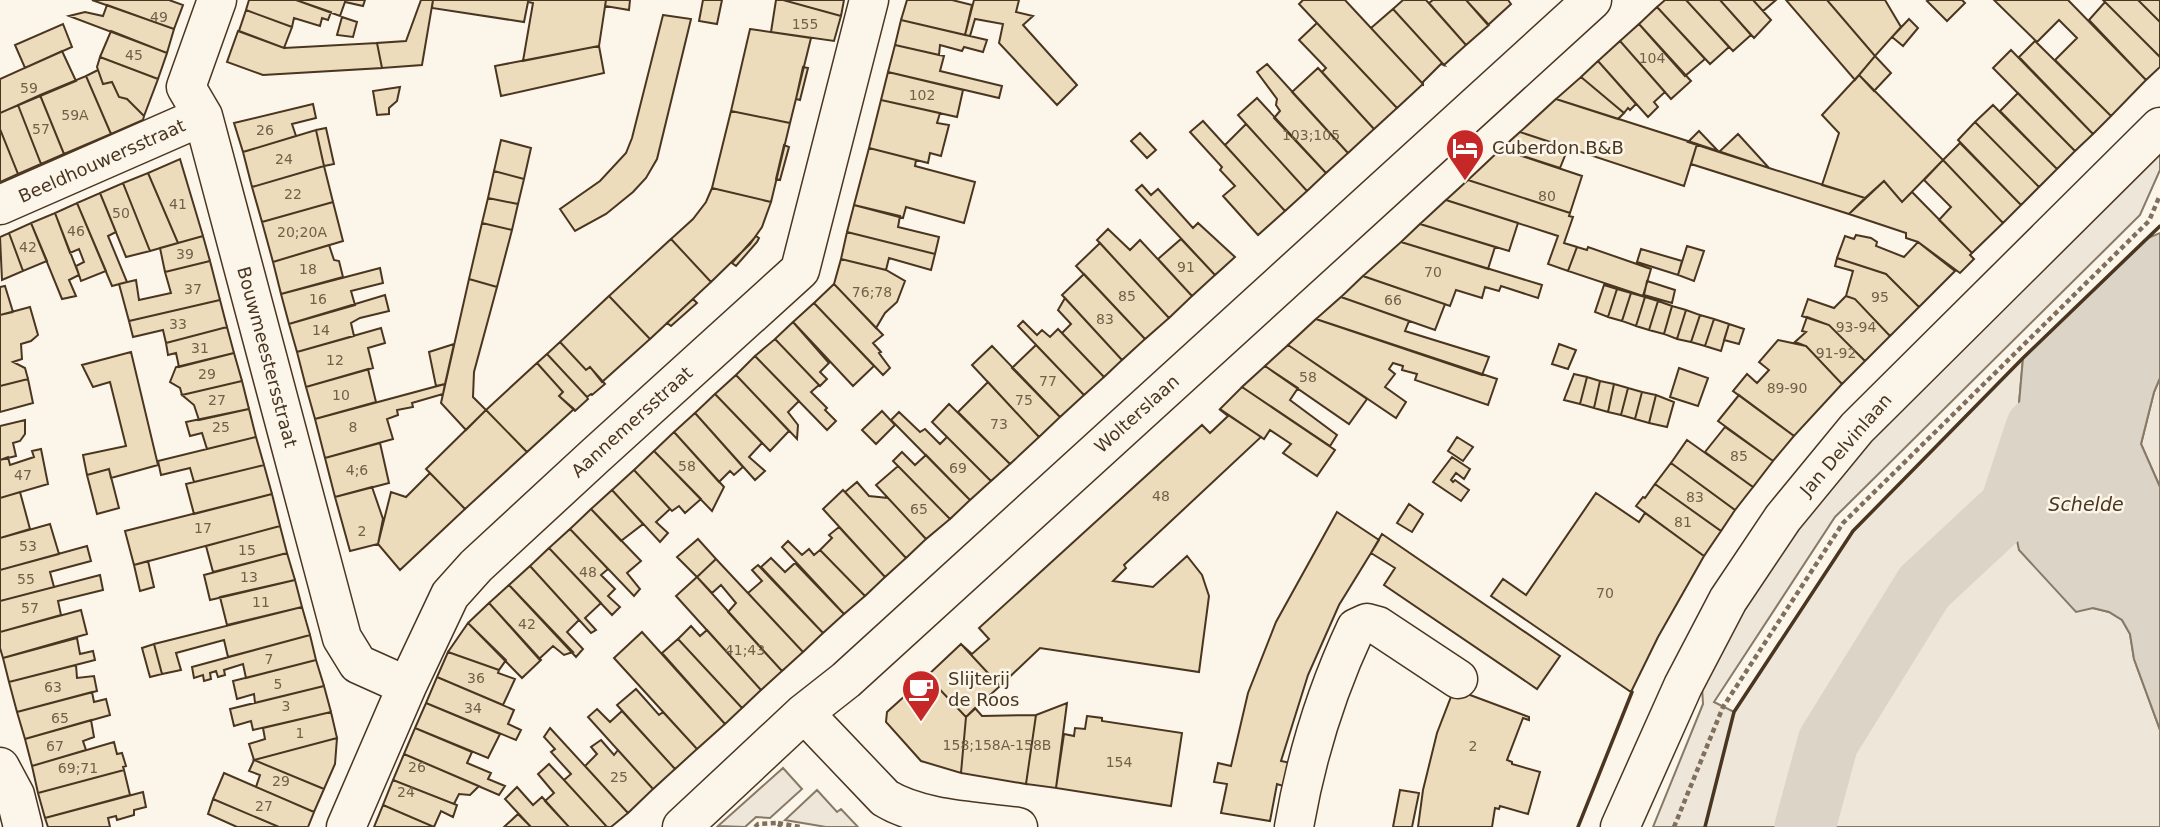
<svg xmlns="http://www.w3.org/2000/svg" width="2160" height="827" font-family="'DejaVu Sans',sans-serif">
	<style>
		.green { fill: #ede6d9; stroke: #887966; stroke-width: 2 }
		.water { fill: #dcd4c6; stroke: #887966; stroke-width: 2 }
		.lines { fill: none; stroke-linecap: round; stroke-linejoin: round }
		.river { stroke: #dcd4c6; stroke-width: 61 }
		.building { fill: #ecdcbc; stroke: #4a3520; stroke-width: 2 }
		.minor-casing { stroke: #4a3520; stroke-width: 41 }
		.path { stroke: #7f6f5c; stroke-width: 4.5; stroke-dasharray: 5 3.5; stroke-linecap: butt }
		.minor { stroke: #fbf6e9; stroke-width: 38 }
		.wall { stroke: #4a3520; stroke-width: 3.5 }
		.labels { text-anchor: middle; stroke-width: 5; stroke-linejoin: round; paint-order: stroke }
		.number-label { font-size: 14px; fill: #725f47 }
		.poi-label { font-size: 18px; fill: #4a3520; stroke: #fbf6e9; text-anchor: start }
		.street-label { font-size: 18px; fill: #4a3520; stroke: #fbf6e9 }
		.water-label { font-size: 19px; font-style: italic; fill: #4a3520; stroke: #fbf6e9 }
	</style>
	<rect width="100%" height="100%" fill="#fbf6e9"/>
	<path class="green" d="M2160,150V170L2140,215L1835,517L1714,702L1734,712L1853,531L2023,358L2010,507L2093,608L2109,612L2122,620L2130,634L2134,659L2160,730V827H1653L1703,704L1702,686L1744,609L1797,529L1870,440Z
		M2160,378V487L2141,444L2154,392Z
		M783,768L802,789L770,818L756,817L745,827L718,826Z
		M817,790L837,812L841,809L858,827H826L785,820Z"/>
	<path class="water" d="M2160,233V378L2154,392L2141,444L2160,487V730L2134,659L2130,634L2122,620L2109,612L2093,608L2076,612L2019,550L2010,507L2023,358L2148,238Z"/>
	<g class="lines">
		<path class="river" d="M1805,827L1828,742L1924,587L2010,507L2036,428"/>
	</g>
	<path class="building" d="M92,0H169L183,5L174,29Z
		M249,0H296L331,12L328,20L322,18L320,26L294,18L292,27L246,10Z
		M296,0H365L363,6L345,2L340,16Z
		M421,0H433L422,65L382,68L377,43L406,41Z
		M433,0H606L599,46L523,61L533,3L528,2L524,22L432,8Z
		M606,0H630L629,10L605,6Z
		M703,0H722L717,24L699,21Z
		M776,0H783L841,16L834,41L771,32Z
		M783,0H844L841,16Z
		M907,0H952L972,5L965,35L901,20Z
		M974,0H1019L1016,12L1033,16L1023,25L1077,85L1057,105L999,43L1003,24L975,19L970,36L965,35Z
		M1303,0H1345L1423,84L1397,108L1299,4Z
		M1403,0H1426L1466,45L1444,65L1393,9Z
		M1433,0H1466L1489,25L1466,45L1429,3Z
		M1466,0H1508L1511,4L1488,25Z
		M1665,0H1686L1729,47L1710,64L1657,7Z
		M1686,0H1720L1751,35L1733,51Z
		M1720,0H1753L1771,20L1754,38Z
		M1753,0H1776L1763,11Z
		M1786,0H1827L1875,56L1855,80Z
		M1827,0H1885L1901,27L1875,56Z
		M1929,0H1962L1965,3L1947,21L1927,1Z
		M1994,0H2068L2146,80L2111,116L2055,60L2077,38L2059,20L2037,42Z
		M2103,0H2138L2160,22V57Z
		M2138,0H2160V22Z
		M2105,2L2160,57V67L2146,80L2089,20Z
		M107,5L174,29L167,53L69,16L85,12L103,16Z
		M1657,7L1705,59L1685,76L1639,24Z
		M1393,9L1444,65L1441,64L1423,82V84L1371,28Z
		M246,10L292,27L284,48L239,31Z
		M663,15L691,19L657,159L646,178L633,192L606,214L575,231L560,209L600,181L626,153L632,138Z
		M342,17L357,22L353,37L337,35Z
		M1909,19L1918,28L1903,46L1892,37Z
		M901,20L987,40L983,52L964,47L962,51L940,45L939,55L895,45Z
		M1317,23L1397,108L1374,129L1322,72L1326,68L1299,40Z
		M63,24L72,47L25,68L15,45Z
		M1639,24L1691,81L1671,99L1620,41Z
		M750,29L811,38L790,123L731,111Z
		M111,31L167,53L158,79L100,57Z
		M238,31L284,48L377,43L382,68L263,75L227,62Z
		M1620,41L1665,92L1654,102L1658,107L1648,117L1598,61Z
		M2035,41L2111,116L2093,134L2019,57Z
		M895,45L944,56L940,71L1002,86L999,98L888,72Z
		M599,46L604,73L501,96L495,66Z
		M2011,50L2093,134L2075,151L1993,68Z
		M62,51L76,81L0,113V79Z
		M1875,56L1891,73L1874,91L1859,75Z
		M100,57L158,79L144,116L127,99L119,97L112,82L103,84L97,67Z
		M1598,61L1636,104L1630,110L1628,108L1624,113L1581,77Z
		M1267,64L1348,153L1326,173L1274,118L1280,111L1276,105L1277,99L1257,72Z
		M803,67L808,68L800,100L796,99Z
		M1318,68L1374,129L1348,153L1292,92Z
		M98,70L103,84L112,82L119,97L127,99L144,116L143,120L111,134L86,76Z
		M888,72L963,90L957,117L881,100Z
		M1859,75L1943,160L1902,202L1884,181L1865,198L1822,185L1839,133L1822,115Z
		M86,76L111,134L64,154L40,95Z
		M1581,77L1624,113L1618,119L1556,99Z
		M400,87L397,101L389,108V114L377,115L373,91Z
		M2018,93L2075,151L2057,169L2000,111Z
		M40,95L64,154L41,164L18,105Z
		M1257,98L1326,173L1307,191L1238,115Z
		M1556,99L1697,144L1684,186L1520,132Z
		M881,100L940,113L937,123L949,125L941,156L930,153L928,163L869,148Z
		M313,104L316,118L292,124L296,136L243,152L234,123Z
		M18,105L41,164L18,174L0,129V113Z
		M1993,105L2057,169L2039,187L1975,122Z
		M731,111L790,123L771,202L712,188Z
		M1203,121L1285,211L1258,235L1223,196L1235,186L1220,170L1222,167L1190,132Z
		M1975,122L2039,187L2021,205L1958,140Z
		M1246,124L1307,191L1285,211L1225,145Z
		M326,128L334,164L324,166L316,130Z
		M0,129L18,174L0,182Z
		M316,130L324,166L252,187L243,152Z
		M1699,131L1719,152L1688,142Z
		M1520,132L1568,148L1560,168L1501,149Z
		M1140,133L1156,150L1147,158L1131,141Z
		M1738,134L1769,168L1719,152Z
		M501,140L531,148L524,179L494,171Z
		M1960,143L2021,205L2003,223L1943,160Z
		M1697,144L1769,168L1865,198L1849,214L1691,164Z
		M784,145L789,147L780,180L776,179Z
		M869,148L916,160L915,166L975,182L964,223L906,207L903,218L854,205Z
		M1501,149L1582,176L1570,213L1468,180Z
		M180,159L203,236L178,243L148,173Z
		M1943,160L2003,223L1972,253L1939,220L1951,207L1924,180Z
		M324,166L333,202L262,222L252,187Z
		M494,171L524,179L518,204L488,198Z
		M148,173L178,243L150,251L123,183Z
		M1468,180L1570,213L1569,216L1573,217L1564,243L1577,247L1568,271L1548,264L1558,236L1446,200Z
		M1884,181L1902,202L1912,192L1972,253L1970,255L1974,259L1960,273L1918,242L1906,238V233L1849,214Z
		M123,183L150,251L126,257L100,193Z
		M1142,185L1151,195L1158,189L1193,228L1198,223L1235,257L1215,275L1136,190Z
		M712,188L771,202L762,227L750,244L711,282L671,239L693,219L706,202Z
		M100,193L116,232L108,236L127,282L112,286L77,203Z
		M488,198L518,204L512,230L482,223Z
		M1446,200L1518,223L1509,251L1420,224Z
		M333,202L343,241L273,262L262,222Z
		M77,203L106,271L81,281L76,266L84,262L79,249L70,253L55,213Z
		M854,205L900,216L898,227L939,237L935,254L847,232Z
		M55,213L79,275L69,280L76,296L62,299L31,223Z
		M31,223L47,261L23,271L9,233Z
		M482,223L512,230L497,287L469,279Z
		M1420,224L1495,247L1488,269L1401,242Z
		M1108,229L1130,250L1140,240L1192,296L1169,318L1097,240Z
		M847,232L935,254L931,270L889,258L886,270L841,259Z
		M9,233L23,271L2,280L0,237Z
		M1856,235L1871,238L1877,242L1876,246L1904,257L1918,242L1955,271L1919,307L1886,274L1837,258L1845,236L1854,239Z
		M203,236L210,261L165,272L160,248Z
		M756,236L759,238L757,242L736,266L732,263Z
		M671,239L711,282L650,339L609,296Z
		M1181,239L1215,275L1192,296L1158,259Z
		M1401,242L1542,285L1538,298L1501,286L1499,291L1485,287L1482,298L1456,290L1450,306L1363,276Z
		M1100,243L1169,318L1145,339L1076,266Z
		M329,245L334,260L339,261L343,277L281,294L273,262Z
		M1687,246L1704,251L1694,281L1678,275Z
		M1577,247L1587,250L1588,247L1651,269L1643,296L1568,271Z
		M1641,249L1682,261L1678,275L1637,262Z
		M1837,258L1886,274L1919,307L1890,336L1855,299L1846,296L1853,271L1835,266Z
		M841,259L886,270L905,281L897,302L885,313L876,328L834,284Z
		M210,261L220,300L129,321L119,284L136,280L139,300L171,293L165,272Z
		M380,268L383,283L351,291L355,305L289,324L281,294Z
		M1084,274L1145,339L1122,360L1062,295Z
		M1363,276L1445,304L1435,330L1341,297Z
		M469,279L497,287L474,372L473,397L486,410L466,430L441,403Z
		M1647,281L1675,290L1672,303L1644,295Z
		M834,284L883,335L873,343L881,352L879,353L890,368L883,375L814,303Z
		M1604,285L1617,289L1608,317L1595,312Z
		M5,286L13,312L0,315V287Z
		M1617,289L1631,293L1622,321L1608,317Z
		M1631,293L1645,297L1636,326L1622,321Z
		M385,295L389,311L360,318L351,323L354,336L297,352L289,324Z
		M609,296L650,339L602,382L590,367L586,370L560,342Z
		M1846,296L1855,299L1890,336L1865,361L1829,325L1802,316L1808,299L1834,308Z
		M1341,297L1409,321L1405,331L1489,357L1482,375L1316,319Z
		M1645,297L1658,301L1649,330L1636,326Z
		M1065,298L1122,360L1104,377L1062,333L1071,324L1058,310Z
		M693,299L697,303L671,326L667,323Z
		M220,300L227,327L166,343L163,330L133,337L129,321Z
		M1658,301L1672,306L1664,334L1649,330Z
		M814,303L874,366L853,386L793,322Z
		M1672,306L1686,310L1677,339L1664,334Z
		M30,307L38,335L31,341L21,344L22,359L13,362L25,368L28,379L0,386V315Z
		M1686,310L1700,315L1691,342L1677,339Z
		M1700,315L1714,319L1705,346L1691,342Z
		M1807,317L1829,325L1865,361L1842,384L1806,346L1795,342L1806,332L1802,331Z
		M1316,319L1497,379L1488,405L1415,380L1417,374L1402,370L1403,366L1393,363L1389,369L1395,374L1385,387L1406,402L1396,418L1288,345Z
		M1714,319L1729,324L1721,351L1705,346Z
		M1023,321L1037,335L1042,330L1050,337L1058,329L1104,377L1084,395L1018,326Z
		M793,322L829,363L820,372L827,379L820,386L775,339Z
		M1729,324L1744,329L1739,344L1724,340Z
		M227,327L234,353L179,367L176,353L168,355L166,343Z
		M381,328L385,343L368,348L373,368L306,387L297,352Z
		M775,339L819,385L811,392L827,408L825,410L836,421L827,430L755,356Z
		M1778,340L1806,346L1842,384L1794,436L1733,391L1747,374L1757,383L1769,370L1759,362Z
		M560,342L586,370L590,367L605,384L592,395L591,394L587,397L547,354Z
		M454,344L445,384L436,386L429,352Z
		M1559,344L1576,350L1568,369L1552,364Z
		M1036,345L1084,395L1060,417L1012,368Z
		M1288,345L1367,399L1349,424L1265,366Z
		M992,346L1060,417L1039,437L972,365Z
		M131,352L158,465L111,478L109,469L87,475L83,455L126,446L110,382L93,387L82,365Z
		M234,353L242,381L182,395L180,388L170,382L176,367Z
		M547,354L587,397L588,399L575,411L559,396L563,392L537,363Z
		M755,356L799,401L788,412L798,425L797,439L736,375Z
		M537,363L563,392L559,396L574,409L527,452L486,410Z
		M1265,366L1298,388L1290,400L1337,435L1330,446L1242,387Z
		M1679,368L1708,378L1698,406L1670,397Z
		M368,369L376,402L315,419L306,387Z
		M1574,374L1587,377L1580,404L1564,400Z
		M736,375L789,431L770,451L715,394Z
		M1587,377L1600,381L1594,408L1580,404Z
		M28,379L33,403L0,412V386Z
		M242,381L249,409L199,420L194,405L182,395Z
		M1600,381L1614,384L1608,412L1594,408Z
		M988,382L1039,437L1010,464L958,412Z
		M445,384L443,394L412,403L413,407L397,410L398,415L387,419L393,439L325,458L315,419Z
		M1614,384L1628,388L1621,415L1608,412Z
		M1242,387L1335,450L1317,476L1283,453L1291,444L1270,430L1264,439L1220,409Z
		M1628,388L1642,392L1635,419L1621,415Z
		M1642,392L1656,395L1649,423L1635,419Z
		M715,394L762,443L749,457L765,471L755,480L695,413Z
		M1656,395L1674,402L1667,427L1649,423Z
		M1739,395L1794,436L1773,461L1718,421Z
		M949,404L1010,464L991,481L932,422Z
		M249,409L256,437L207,449L202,433L190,436L186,422Z
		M1219,409L1261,437L1124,565L1126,568L1113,581L1153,587L1187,556L1202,575L1209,596L1199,672L1040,648L1000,686L961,644L972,654L989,639L979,628L1202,425L1210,433L1228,416Z
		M486,410L527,452L465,509L426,469Z
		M882,411L895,425L876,444L862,430Z
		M899,412L920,432L925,429L940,444L947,437L991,481L970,500L891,420Z
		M695,413L743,467L734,475L730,471L719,482L674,432Z
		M25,420V434L20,441L13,443L16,456L0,460V426Z
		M1725,427L1773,461L1753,487L1705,452Z
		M674,432L724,487L712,511L654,451Z
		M256,437L264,465L194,482L190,468L161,475L158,461Z
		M1457,437L1473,447L1463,461L1448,451Z
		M1687,440L1753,487L1735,510L1671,463Z
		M380,443L389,483L335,497L325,458Z
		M41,449L48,484L0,498V460L8,457L10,465L34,457L32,451Z
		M654,451L701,499L685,513L679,506L672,511L634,470Z
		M902,452L915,465L926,455L970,500L950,519L893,461Z
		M1452,457L1470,469L1464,479L1456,473L1451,480L1453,482L1455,480L1469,490L1461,501L1433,482Z
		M1671,463L1735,510L1721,531L1655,484Z
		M264,465L272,494L194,514L186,484Z
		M898,466L950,519L926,539L876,485Z
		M109,469L119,508L97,514L87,475Z
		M634,470L670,509L656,522L668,533L660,542L612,490Z
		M430,473L465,509L400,570L378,544L391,492L406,497Z
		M857,482L869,496L888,498L926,539L906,558L845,492Z
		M1655,484L1721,531L1704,556L1636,506L1643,497L1645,498Z
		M372,487L383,519L378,544L350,551L335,497Z
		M612,490L643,524L621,541L591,509Z
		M843,490L906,558L885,577L823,509Z
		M20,492L30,529L0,538V498Z
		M1596,493L1639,522L1645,513L1704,556L1658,637L1631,692L1491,596L1503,579L1526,595Z
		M272,494L280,526L134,565L125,531Z
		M1409,504L1423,514L1412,532L1397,523Z
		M591,509L641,561L627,573L640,589L634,596L570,529Z
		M1337,512L1379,540L1339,605L1308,675L1281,761L1291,763L1286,787L1277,784L1270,821L1221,813L1227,784L1214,782L1218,763L1231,766L1248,693L1276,622Z
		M50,524L59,554L0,570V538Z
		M280,526L287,553L213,572L206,546Z
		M839,527L885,577L865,596L820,550L832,538L829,535Z
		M570,529L608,569L601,575L615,589L608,596L620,607L612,615L549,548Z
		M1382,534L1560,656L1537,689L1384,585L1395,568L1371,553Z
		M698,539L716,559L697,577L677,557Z
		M788,541L802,555L809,549L814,555L820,550L865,596L844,614L782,547Z
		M87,546L91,561L50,572L54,587L0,601V570Z
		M549,548L601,603L585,618L596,630L591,633L530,566Z
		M287,553L295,580L210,600L204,575Z
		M771,558L785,572L795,563L844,614L823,633L761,567Z
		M716,559L803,652L782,671L728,612L736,603L721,585L712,593L697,577Z
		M148,561L154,587L140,591L134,565Z
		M758,565L823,633L803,652L748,593L762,581L752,570Z
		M530,566L579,620L567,632L583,649L576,657L509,585Z
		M100,575L103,590L58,601L61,615L0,632V601Z
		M697,577L782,671L761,690L676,596Z
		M295,580L302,607L227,625L220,597Z
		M509,585L573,652L564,655L553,646L539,659L489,603Z
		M489,603L541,660L522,678L468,623Z
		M302,607L310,635L228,657L224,640L176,653L181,670L162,674L154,644Z
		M81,610L87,634L3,658L0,648V632Z
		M468,623L506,660L499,670L448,652Z
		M691,626L700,636L707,630L761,690L742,708L678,639Z
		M642,632L725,724L697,749L614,658Z
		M310,635L316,660L246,678L243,664L224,670L225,675L218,677L216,671L210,673L211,679L204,681L203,675L194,678L192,667Z
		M77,638L80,654L93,651L95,660L9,682L3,658Z
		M678,639L742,708L725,724L662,653Z
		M154,644L162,674L150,677L142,648Z
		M961,644L1000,686L966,717L927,676Z
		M448,652L499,670L498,673L515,679L503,705L437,677Z
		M316,660L324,686L255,703L254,694L237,699L233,681Z
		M76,665L77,678L94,676L97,691L17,712L9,682Z
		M927,676L966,717L961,773L921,761L886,722L887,712Z
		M437,677L514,710L508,724L521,730L516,740L426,703Z
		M324,686L331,712L253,730L251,721L234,726L230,709Z
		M636,689L659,715L663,712L697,749L675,769L617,705Z
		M1454,689L1529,717V720L1523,718L1507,760L1512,762V764L1540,772L1528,814L1500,806L1499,809L1495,808L1492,827H1418L1423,790L1437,733Z
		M92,692L94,702L106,699L110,715L25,739L17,712Z
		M426,703L500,734L488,758L415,728Z
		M1067,703L1056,788L1026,784L1036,715Z
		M975,708L982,716L1036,715L1026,784L961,773L966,717Z
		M597,709L610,722L622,711L675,769L653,789L588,717Z
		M331,712L337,738L254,760L249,744L265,739L263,728Z
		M1087,716L1102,718V721L1182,733L1171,806L1056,788L1064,734L1074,736L1075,728L1085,729Z
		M91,720L94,737L83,741L86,750L32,766L25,739Z
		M415,728L472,752L467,763L491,773L488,779L505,786L499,795L404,754Z
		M550,728L628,813L611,827H607L564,780L571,774L551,752L555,749L544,737Z
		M337,738L335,764L324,789L254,760Z
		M601,740L614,755L618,750L653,789L628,813L585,766L597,754L591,747Z
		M114,742L117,754L122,753L126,766L123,767L124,770L38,793L32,766Z
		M404,754L479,786L470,795L459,794L454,804L393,780Z
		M254,760L324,789L314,812L256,787L260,775L249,771Z
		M549,764L564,780L607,827H569L545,801L554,793L538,774Z
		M124,770L130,795L45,818L38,793Z
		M224,773L314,812L308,827H279L213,799Z
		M393,780L457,805L453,817L441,811L434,827L383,805Z
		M517,787L533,805L542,797L569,827H531L505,799Z
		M1400,790L1419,793L1412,827H1393Z
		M143,792L146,807L134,810V815L117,820L116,816L108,818L110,827H48L45,818Z
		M213,799L279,827H237L208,814Z
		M383,805L434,827H435H374Z
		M518,814L531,827H504Z"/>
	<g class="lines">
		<defs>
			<path id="minor" d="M217,0L186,87L203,116L342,638L358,664L407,686
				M0,205L203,116
				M804,713L885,798C921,820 976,821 1018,827
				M0,767L15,795L23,827
				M346,827L407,686L450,595L476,566L595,456L800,270L869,0
				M682,827L804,713L846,680L1592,0
				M1294,827C1306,757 1326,692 1356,628L1367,623L1378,626L1458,679
				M1620,827L1683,686L1728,600L1783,518L1857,428L2160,127"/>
		</defs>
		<use href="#minor" class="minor-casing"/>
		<path class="path" d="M778,823L800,827
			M755,827L758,824L778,823L781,827
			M1674,827L1723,707L1843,523L2149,221L2160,195"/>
		<use href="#minor" class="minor"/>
		<path class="wall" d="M1578,827L1632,692
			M1705,827L1734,712L1853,531L2023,358L2160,226"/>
	</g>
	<defs>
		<symbol id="hotel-pin" viewBox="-11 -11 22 30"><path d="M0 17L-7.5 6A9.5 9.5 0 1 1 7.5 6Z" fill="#c62828" stroke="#fbf6e9"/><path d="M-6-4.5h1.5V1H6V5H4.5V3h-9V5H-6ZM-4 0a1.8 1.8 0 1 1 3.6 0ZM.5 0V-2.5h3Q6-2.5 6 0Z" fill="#fff"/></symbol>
		<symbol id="cafe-pin" viewBox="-11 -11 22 30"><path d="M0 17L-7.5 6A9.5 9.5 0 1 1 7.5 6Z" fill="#c62828" stroke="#fbf6e9"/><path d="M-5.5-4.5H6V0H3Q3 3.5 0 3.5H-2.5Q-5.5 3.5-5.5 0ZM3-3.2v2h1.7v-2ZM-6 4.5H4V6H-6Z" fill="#fff"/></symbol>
	</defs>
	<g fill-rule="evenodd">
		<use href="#hotel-pin" x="1443" y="126" width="44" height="60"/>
		<use href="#cafe-pin" x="899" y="667" width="44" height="60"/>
	</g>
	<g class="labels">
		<g class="number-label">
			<text x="159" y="22">49</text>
			<text x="805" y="29">155</text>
			<text x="134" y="60">45</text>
			<text x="1652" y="63">104</text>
			<text x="29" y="93">59</text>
			<text x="922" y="100">102</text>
			<text x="75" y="120">59A</text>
			<text x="41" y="134">57</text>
			<text x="265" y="135">26</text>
			<text x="1311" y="140">103;105</text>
			<text x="284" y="164">24</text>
			<text x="293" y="199">22</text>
			<text x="1547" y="201">80</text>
			<text x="178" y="209">41</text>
			<text x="121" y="218">50</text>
			<text x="76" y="236">46</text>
			<text x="302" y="237">20;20A</text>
			<text x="28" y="252">42</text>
			<text x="185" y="259">39</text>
			<text x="1186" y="272">91</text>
			<text x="308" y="274">18</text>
			<text x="1433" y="277">70</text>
			<text x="193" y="294">37</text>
			<text x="872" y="297">76;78</text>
			<text x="1127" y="301">85</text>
			<text x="1880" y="302">95</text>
			<text x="318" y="304">16</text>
			<text x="1393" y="305">66</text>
			<text x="1105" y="324">83</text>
			<text x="178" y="329">33</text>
			<text x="1856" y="332">93-94</text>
			<text x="321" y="335">14</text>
			<text x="200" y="353">31</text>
			<text x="1836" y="358">91-92</text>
			<text x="335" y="365">12</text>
			<text x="207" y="379">29</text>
			<text x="1308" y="382">58</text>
			<text x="1048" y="386">77</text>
			<text x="1787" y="393">89-90</text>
			<text x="341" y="400">10</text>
			<text x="217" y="405">27</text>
			<text x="1024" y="405">75</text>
			<text x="999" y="429">73</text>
			<text x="221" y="432">25</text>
			<text x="353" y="432">8</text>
			<text x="1739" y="461">85</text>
			<text x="687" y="471">58</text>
			<text x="958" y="473">69</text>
			<text x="357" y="475">4;6</text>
			<text x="23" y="480">47</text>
			<text x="1161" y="501">48</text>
			<text x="1695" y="502">83</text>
			<text x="919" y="514">65</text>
			<text x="1683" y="527">81</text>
			<text x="203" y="533">17</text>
			<text x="362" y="536">2</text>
			<text x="28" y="551">53</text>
			<text x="247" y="555">15</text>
			<text x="588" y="577">48</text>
			<text x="249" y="582">13</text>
			<text x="26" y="584">55</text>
			<text x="1605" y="598">70</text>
			<text x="261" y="607">11</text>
			<text x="30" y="613">57</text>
			<text x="527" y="629">42</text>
			<text x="745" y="655">41;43</text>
			<text x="269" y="664">7</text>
			<text x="476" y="683">36</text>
			<text x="278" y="689">5</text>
			<text x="53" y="692">63</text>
			<text x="286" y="711">3</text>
			<text x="473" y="713">34</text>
			<text x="60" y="723">65</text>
			<text x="300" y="738">1</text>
			<text x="997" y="750">158;158A-158B</text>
			<text x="55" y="751">67</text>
			<text x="1473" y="751">2</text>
			<text x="1119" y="767">154</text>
			<text x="417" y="772">26</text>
			<text x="78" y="773">69;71</text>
			<text x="619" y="782">25</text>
			<text x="281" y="786">29</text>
			<text x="406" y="797">24</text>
			<text x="264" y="811">27</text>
		</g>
		<g class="poi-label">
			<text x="1492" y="154">Cuberdon B&amp;B</text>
			<text x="948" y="685">Slijterij<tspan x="948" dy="21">de Roos</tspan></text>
		</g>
		<g class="street-label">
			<text transform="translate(102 161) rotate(-24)" y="6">Beeldhouwersstraat</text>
			<text transform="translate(267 357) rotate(75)" y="6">Bouwmeestersstraat</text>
			<text transform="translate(1137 414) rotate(-42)" y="6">Wolterslaan</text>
			<text transform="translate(632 422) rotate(-42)" y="6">Aannemersstraat</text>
			<text transform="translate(1846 445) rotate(-49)" y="6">Jan Delvinlaan</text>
		</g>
		<g class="water-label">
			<text x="2086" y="511">Schelde</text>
		</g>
	</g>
</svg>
